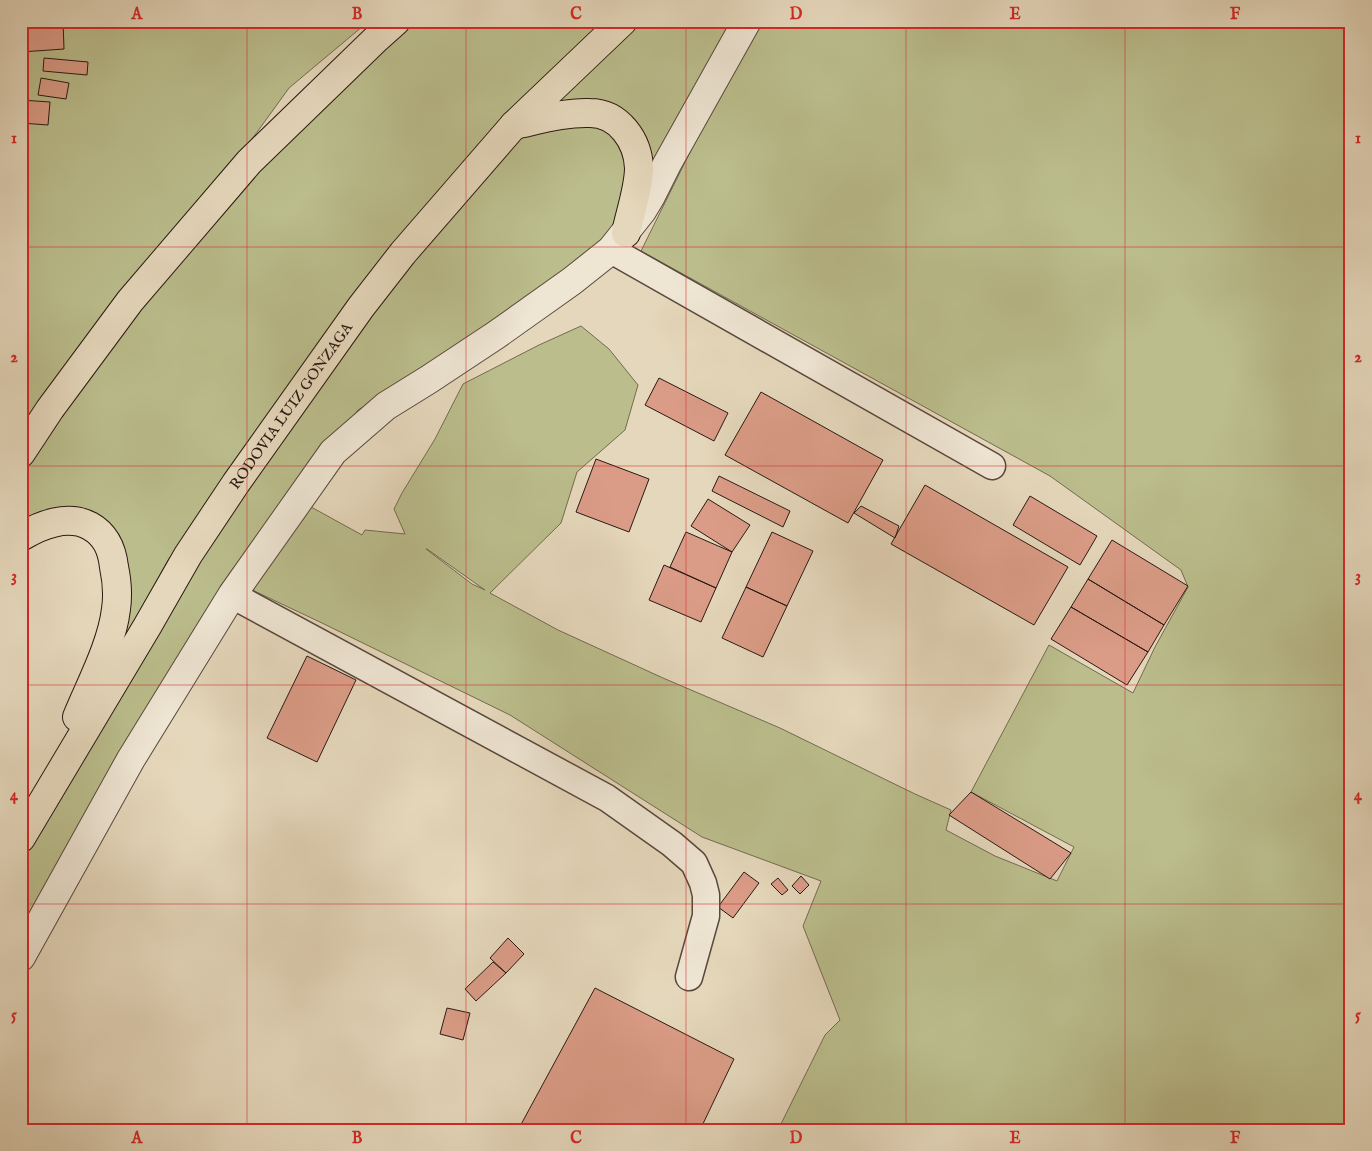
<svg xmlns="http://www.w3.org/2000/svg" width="1372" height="1151" font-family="'IM FELL English',serif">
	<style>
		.green { fill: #bbbd8c; stroke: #726b50; fill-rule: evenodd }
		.building { fill: #db9c87; stroke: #2a1913 }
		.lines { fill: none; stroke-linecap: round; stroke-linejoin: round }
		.minor-casing { stroke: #59483d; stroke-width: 29 }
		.tertiary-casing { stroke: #59483d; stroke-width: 30 }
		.trunk-casing { stroke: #2a1913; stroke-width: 30 }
		.minor { stroke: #eee5d3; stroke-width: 26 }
		.tertiary { stroke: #eee5d3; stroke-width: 28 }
		.trunk { stroke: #e5d7bb; stroke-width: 28 }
		.grid { fill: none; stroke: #d62828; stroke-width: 1; stroke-opacity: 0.55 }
		.labels { text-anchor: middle; stroke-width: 4; stroke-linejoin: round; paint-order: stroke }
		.street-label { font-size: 15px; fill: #2a1913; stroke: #eee5d3 }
		.neatline { fill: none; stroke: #d62828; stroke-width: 2 }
		.grid-label { font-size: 16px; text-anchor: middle; font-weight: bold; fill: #d62828 }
	</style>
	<rect width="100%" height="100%" fill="#e5d7bb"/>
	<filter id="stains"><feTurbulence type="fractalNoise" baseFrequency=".004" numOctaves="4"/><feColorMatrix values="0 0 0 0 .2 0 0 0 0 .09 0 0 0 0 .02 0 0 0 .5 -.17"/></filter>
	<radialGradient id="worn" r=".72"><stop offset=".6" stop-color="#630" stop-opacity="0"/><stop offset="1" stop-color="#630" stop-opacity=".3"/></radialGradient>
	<path class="green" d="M21,21H369L289,88L21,458Z
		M380,21H615L213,500L168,560L96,691L113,532L21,525V477L164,265Z
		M632,21H740L636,207L634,123L528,117Z
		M755,21H1351V1130H778L825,1035L840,1020L803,926L821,881L702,837L510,715L322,623L250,589L302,502L362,535L365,530L405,534L394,509L402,493L435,439L463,384L539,345L581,326L609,349L638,385L625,430L577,472L561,523L490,593L558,630L663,678L780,728L915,794L951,810L946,830L995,856L1057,881L1074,847L971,792L1049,645L1133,693L1155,647L1188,587L1181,570L1050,476L641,251ZM426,549H427L485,590L472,584Z
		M599,117L633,156L615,232L599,249L431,366L358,410L192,643L21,941V860L55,800L127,666L403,262L518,134Z"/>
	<path class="building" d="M63,21L64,49L21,52V23Z
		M44,58L88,62L87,75L43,71Z
		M41,78L69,83L66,99L38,95Z
		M21,100L50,102L48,125L21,123Z
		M659,378L728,413L714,441L645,405Z
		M761,392L883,460L848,523L725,455Z
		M596,459L649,479L629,532L576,512Z
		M719,476L790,511L783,527L712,491Z
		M925,485L1068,567L1034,625L891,544Z
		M1030,496L1097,536L1080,565L1013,525Z
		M708,499L750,525L732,552L691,526Z
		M861,506L899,526L895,538L854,513Z
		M686,532L732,552L716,588L670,567Z
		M772,532L813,551L787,606L746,587Z
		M1112,540L1188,586L1164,625L1088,579Z
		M664,565L716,588L701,622L649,600Z
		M1088,579L1164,625L1148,652L1071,607Z
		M746,587L787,606L763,657L722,638Z
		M1071,607L1148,652L1127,685L1051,639Z
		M307,656L356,680L317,762L267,738Z
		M971,792L1071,853L1050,879L949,815Z
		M744,872L759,883L733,918L718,907Z
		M801,876L809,885L800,894L792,886Z
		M778,878L788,890L782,895L771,884Z
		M508,938L524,954L506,973L490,958Z
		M493,962L506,973L476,1001L465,989Z
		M595,988L734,1059L700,1130H518Z
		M447,1008L470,1013L463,1040L440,1034Z"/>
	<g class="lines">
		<defs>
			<path id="minor" d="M611,250L992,466
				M232,595L607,798L672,844L694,863L703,883L706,895V916L689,977"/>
			<path id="tertiary" d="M21,957L131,759L232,595L333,452L386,406L428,380L496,335L572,281L611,250L642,211L651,196L667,164L747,21"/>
			<g id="trunk">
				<path d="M514,125C538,120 565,112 590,113C619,113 638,141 639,168C639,188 630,213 626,233"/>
				<path d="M21,453L50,409L130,301L249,162L377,38L396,21"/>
				<path d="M21,537C40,525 68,514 90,526C106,535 112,549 114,567C117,581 118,595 116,609C112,644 91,683 77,717"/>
				<path id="s1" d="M21,838L148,625L188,555L236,483L361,307L403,253L514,125L623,21"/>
			</g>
		</defs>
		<use href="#minor" class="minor-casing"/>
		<use href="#tertiary" class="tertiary-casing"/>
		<use href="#trunk" class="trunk-casing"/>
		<use href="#minor" class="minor"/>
		<use href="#tertiary" class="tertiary"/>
		<use href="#trunk" class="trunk"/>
	</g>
	<path class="grid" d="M247,21V1130M466,21V1130M686,21V1130M906,21V1130M1125,21V1130M21,247H1351M21,466H1351M21,685H1351M21,904H1351"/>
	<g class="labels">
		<g class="street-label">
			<text dy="5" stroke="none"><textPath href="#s1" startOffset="510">RODOVIA LUIZ GONZAGA</textPath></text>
		</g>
	</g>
	<rect width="1372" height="1151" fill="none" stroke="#e5d7bb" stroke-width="55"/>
	<rect x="28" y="28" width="1316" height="1096" class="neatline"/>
	<g class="grid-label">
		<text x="137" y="19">A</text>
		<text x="357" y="19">B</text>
		<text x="576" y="19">C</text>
		<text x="796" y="19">D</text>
		<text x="1015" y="19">E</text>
		<text x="1235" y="19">F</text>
		<text x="14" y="143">1</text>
		<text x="1358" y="143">1</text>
		<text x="14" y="362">2</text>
		<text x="1358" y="362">2</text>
		<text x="14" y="581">3</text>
		<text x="1358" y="581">3</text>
		<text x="14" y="800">4</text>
		<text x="1358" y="800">4</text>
		<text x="14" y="1020">5</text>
		<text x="1358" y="1020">5</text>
		<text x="137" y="1143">A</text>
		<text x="357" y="1143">B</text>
		<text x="576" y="1143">C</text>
		<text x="796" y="1143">D</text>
		<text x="1015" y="1143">E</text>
		<text x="1235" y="1143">F</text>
	</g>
	<rect width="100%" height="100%" filter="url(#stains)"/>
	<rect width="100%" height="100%" fill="url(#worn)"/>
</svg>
